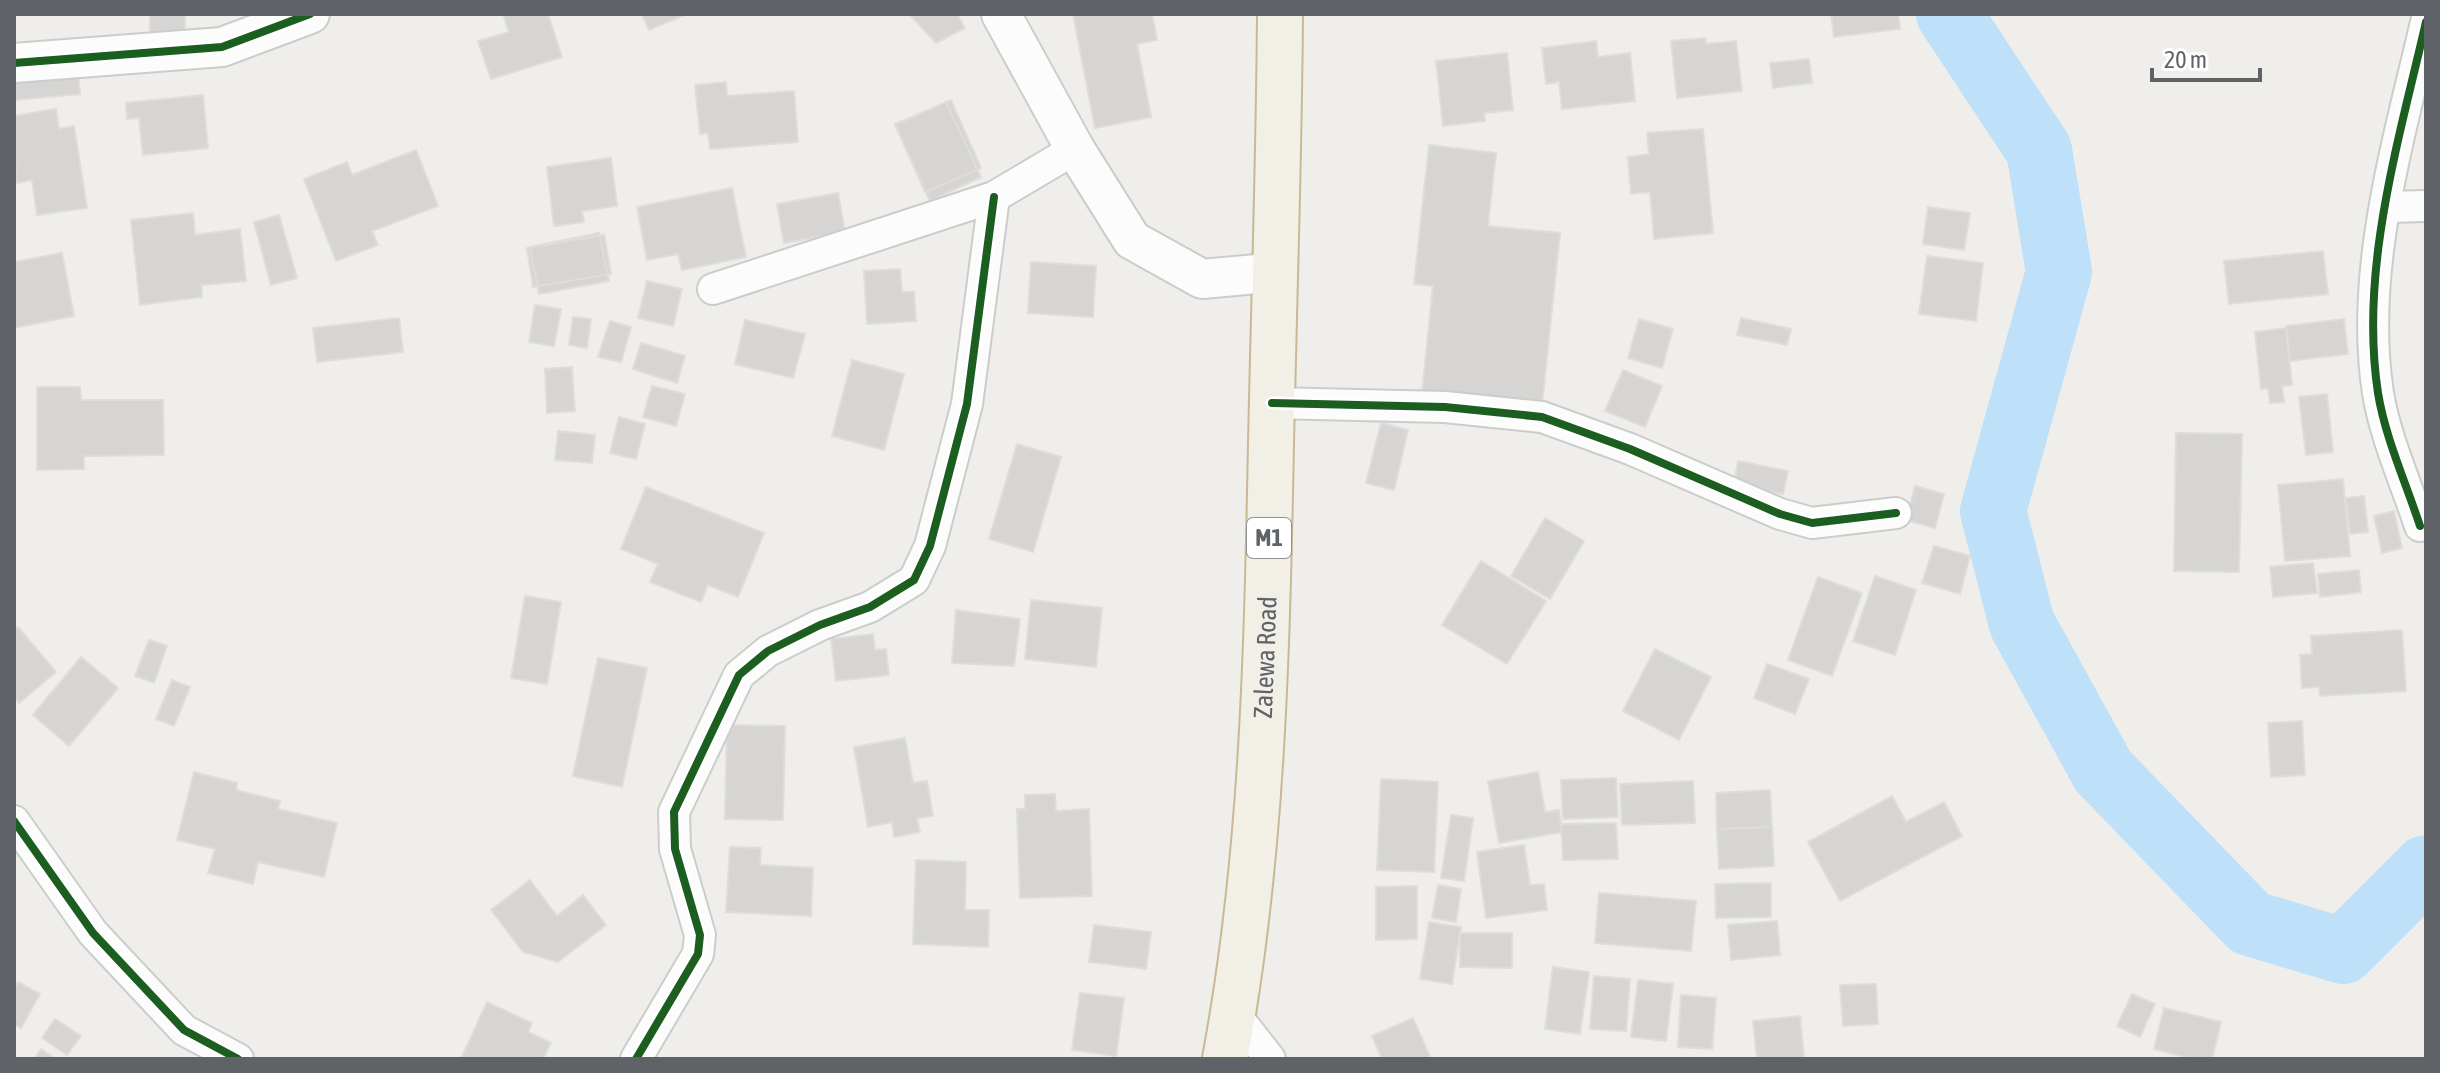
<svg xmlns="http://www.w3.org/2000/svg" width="2440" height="1073" font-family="'Asap Condensed',sans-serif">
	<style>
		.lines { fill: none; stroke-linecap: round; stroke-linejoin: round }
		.river { stroke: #bfe0f9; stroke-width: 66 }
		.building { fill: #d6d5d3; stroke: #deddd9; stroke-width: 2 }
		.minor-casing { stroke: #cbcccc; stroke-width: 34 }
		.tertiary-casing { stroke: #cbcccc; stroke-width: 42 }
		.trunk-casing { stroke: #c8b996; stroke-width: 48 }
		.minor { stroke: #fdfcfc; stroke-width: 30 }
		.tertiary { stroke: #fdfcfc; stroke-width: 38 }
		.trunk { stroke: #f2f0e6; stroke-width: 44 }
		.cycleway-casing { stroke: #fff; stroke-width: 13 }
		.cycleway { stroke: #1b5e20; stroke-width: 8 }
		.labels { text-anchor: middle; stroke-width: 8; stroke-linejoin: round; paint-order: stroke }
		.shield { fill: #fff; stroke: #8f9295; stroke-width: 2 }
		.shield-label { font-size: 24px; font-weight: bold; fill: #5f6368 }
		.street-label { font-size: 26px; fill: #5f6368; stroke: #fff }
	</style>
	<rect width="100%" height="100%" fill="#efeeea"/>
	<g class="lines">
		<path class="river" d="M1949,14L2039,150L2059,272L1993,511L2022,624L2103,771L2250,923L2343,951L2426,868"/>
	</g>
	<path class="building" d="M150,14H185V37H150Z
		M503,14H548L562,57L491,79L478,41L509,32Z
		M642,14H687L649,30Z
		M909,14H957L965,28L936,43Z
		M1073,14H1152L1157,40L1137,44L1151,117L1095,128Z
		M1831,14H1898L1900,29L1834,37Z
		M1705,38L1706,44L1736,41L1742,91L1677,98L1671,41Z
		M1596,41L1598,57L1630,53L1635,101L1562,109L1559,82L1546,84L1542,48Z
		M1507,53L1513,110L1484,113L1485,121L1443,126L1436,61Z
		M1809,59L1812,83L1773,88L1770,63Z
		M77,62L80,94L14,100V69Z
		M726,82L727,96L794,91L798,142L710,149L708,133L700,134L695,85Z
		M203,95L208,148L143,155L139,118L127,119L126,103Z
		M951,100L981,168L925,192L895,124Z
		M946,102L981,177L930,201L895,125Z
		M56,109L59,129L74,126L87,208L37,215L32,180L16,183L14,116Z
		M1703,129L1713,233L1654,239L1650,192L1631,194L1628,157L1649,154L1647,133Z
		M1429,145L1496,153L1488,226L1560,233L1542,405L1422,393L1433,286L1414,284Z
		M416,150L438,206L372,231L378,245L336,261L304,179L347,162L352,175Z
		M611,158L617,206L582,211L584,222L554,226L547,167Z
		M732,188L746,257L682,270L678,254L647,260L637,207Z
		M838,193L845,232L784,243L777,204Z
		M1928,207L1970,213L1964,250L1923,244Z
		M193,213L195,235L240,229L246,281L201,285L202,297L140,305L131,220Z
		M279,215L297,278L271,285L254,222Z
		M599,233L609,281L539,294L530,247Z
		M604,235L611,274L533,287L527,248Z
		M2323,251L2328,294L2229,304L2224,261Z
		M62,253L74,316L14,328V262Z
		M1927,256L1983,263L1976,321L1919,314Z
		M1031,262L1096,266L1093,317L1028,313Z
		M900,269L902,292H914L916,321L867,324L864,271Z
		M647,281L682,289L673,326L638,318Z
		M535,305L561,309L554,346L529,342Z
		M573,317L591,319L587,348L569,345Z
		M399,318L403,352L317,362L313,328Z
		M1741,318L1791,329L1787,345L1737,335Z
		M1639,319L1673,329L1662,368L1628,358Z
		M2344,319L2348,354L2290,361L2286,326Z
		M745,320L805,334L793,378L735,364Z
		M610,321L631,327L621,362L598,357Z
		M2286,328L2292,385L2282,386L2284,402L2270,403L2268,388L2261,389L2255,332Z
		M641,343L685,356L677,383L633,369Z
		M852,360L904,374L884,450L832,436Z
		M572,367L575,411L547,413L545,369Z
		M1623,370L1662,386L1645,427L1605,411Z
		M652,386L685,394L676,426L643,417Z
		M37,387H80L81,400H163L164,455L84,456V469L37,470Z
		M2327,394L2333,452L2306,455L2299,397Z
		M619,417L645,424L636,459L610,453Z
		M1381,423L1408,430L1394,490L1366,483Z
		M558,431L595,435L592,463L555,460Z
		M2176,433L2242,434L2239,572L2174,571Z
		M1017,444L1061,457L1033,552L989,539Z
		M1738,461L1788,471L1783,494L1734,484Z
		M2343,479L2350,556L2285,561L2278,485Z
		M1915,486L1944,494L1935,528L1906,520Z
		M646,487L764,533L738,597L708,585L701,602L650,582L658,564L621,549Z
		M2364,496L2368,532L2350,534L2346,498Z
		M2394,511L2402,548L2382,553L2374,516Z
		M1545,518L1584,541L1550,599L1511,576Z
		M1934,546L1970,556L1960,594L1922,583Z
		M1481,561L1546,601L1507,664L1442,625Z
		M2313,563L2317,593L2273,597L2270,567Z
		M2359,570L2361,592L2320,597L2318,574Z
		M1875,576L1916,590L1895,655L1853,641Z
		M1818,577L1862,593L1832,676L1788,660Z
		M525,596L561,602L547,684L511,678Z
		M1031,600L1102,608L1096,667L1025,659Z
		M956,610L1020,619L1014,666L952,663Z
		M18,627L56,672L19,703L14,697V630Z
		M2402,630L2406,691L2320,696L2319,687L2302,688L2300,655L2312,654L2311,636Z
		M873,634L875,650L886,649L889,675L836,681L831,639Z
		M149,640L167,646L154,683L135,676Z
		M1655,649L1711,677L1679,740L1623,711Z
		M81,657L118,688L69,746L33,715Z
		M598,658L647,668L622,787L573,776Z
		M1767,664L1809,679L1795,714L1754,698Z
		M172,680L190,687L174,726L156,719Z
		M2302,721L2305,775L2271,777L2268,723Z
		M727,725L785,726L783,820L725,819Z
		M905,738L913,783L927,781L933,816L917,818L920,832L894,837L892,822L868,827L854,747Z
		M194,772L237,783L236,790L280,801L278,809L337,823L324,877L258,862L253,884L208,873L215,849L177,840Z
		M1538,772L1545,812L1559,810L1562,832L1499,843L1488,781Z
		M1616,778L1618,817L1563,819L1561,780Z
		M1381,779L1438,782L1434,872L1377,870Z
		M1693,781L1695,823L1622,825L1620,784Z
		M1770,790L1772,827L1717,829L1716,793Z
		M1055,794L1056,811L1089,809L1092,896L1020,898L1017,809H1025V795Z
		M1892,796L1906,822L1944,802L1962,836L1840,901L1808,842Z
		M1451,815L1473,818L1464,881L1441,878Z
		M1616,823L1618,859L1563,860L1561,824Z
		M1772,827L1774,866L1719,869L1717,829Z
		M1524,845L1530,885L1544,884L1547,910L1486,918L1477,852Z
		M730,847L761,848L760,865L813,868L811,916L726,912Z
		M916,860L966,862L965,910H989L988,947L913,944Z
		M530,880L557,916L583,895L606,925L558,962L523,952L491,910Z
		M1771,883V917L1716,918L1715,884Z
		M1438,885L1461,889L1456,922L1432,918Z
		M1417,886V939L1376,940V887Z
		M1599,893L1696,901L1691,951L1595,943Z
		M1777,921L1780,955L1731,960L1728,925Z
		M1429,922L1461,927L1452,984L1420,979Z
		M1094,925L1151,932L1146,969L1089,962Z
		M1460,933H1512V968L1460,967Z
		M1553,967L1589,972L1580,1034L1545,1029Z
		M1594,976L1630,979L1626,1031L1590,1029Z
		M1638,980L1673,984L1666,1041L1631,1037Z
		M18,982L40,994L21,1028L14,1024V989Z
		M1876,984L1878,1024L1843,1026L1840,985Z
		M1080,993L1124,998L1116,1056L1072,1050Z
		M2132,994L2155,1004L2140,1037L2117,1026Z
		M1681,995L1716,998L1712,1049L1678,1047Z
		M487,1002L532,1023L528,1032L551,1043L543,1059H461Z
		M2164,1008L2221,1022L2212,1059H2192L2154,1049Z
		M1800,1016L1804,1058L1757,1059L1753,1021Z
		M1413,1018L1431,1059H1382L1372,1036Z
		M55,1019L81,1036L67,1055L42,1038Z
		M41,1049L56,1059H34Z"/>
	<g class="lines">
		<defs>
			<path id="minor" d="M2386,207L2426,206
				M713,289L994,197L1075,149
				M1272,403L1445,407L1542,417L1630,449L1780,514L1812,523L1896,513
				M2420,526C2406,483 2385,437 2378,393C2359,270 2399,140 2426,22
				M14,821L93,933L184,1030L238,1059
				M1234,1013L1270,1059
				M636,1059L698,954L700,935L675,849L674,812L739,675L768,651L820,625L870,607L914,580L930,546L967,404L994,197"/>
			<path id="tertiary" d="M1001,14L1075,149L1132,240L1202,279L1278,272
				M14,63L222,47L310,14"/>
			<g id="trunk">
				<path id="s1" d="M1225,1059C1263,856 1267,649 1271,444C1274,301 1279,157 1280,14"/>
			</g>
		</defs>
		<use href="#minor" class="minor-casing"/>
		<use href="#tertiary" class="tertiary-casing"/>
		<use href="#trunk" class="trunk-casing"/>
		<use href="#minor" class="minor"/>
		<use href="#tertiary" class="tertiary"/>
		<use href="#trunk" class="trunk"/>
		<defs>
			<path id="cycleway" d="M14,63L222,47L310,14
				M1272,403L1445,407L1542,417L1630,449L1780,514L1812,523L1896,513
				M2420,526C2406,483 2385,437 2378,393C2359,270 2399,140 2426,22
				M14,821L93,933L184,1030L238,1059
				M636,1059L698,954L700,935L675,849L674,812L739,675L768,651L820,625L870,607L914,580L930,546L967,404L994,197"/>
		</defs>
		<use href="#cycleway" class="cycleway-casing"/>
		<use href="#cycleway" class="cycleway"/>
	</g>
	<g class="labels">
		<rect class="shield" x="1247" y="518" width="44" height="40" rx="6"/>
		<g class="shield-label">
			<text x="1269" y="546">M1</text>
		</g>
		<g class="street-label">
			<text dy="9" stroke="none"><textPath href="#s1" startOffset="404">Zalewa Road</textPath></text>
		</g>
	</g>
	<rect width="2440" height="1073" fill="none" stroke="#5f6368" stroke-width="32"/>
	<path d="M2152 68v12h108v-12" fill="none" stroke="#5f6368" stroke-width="4"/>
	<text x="2164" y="68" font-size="24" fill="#5f6368" stroke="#ffffff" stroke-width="6" paint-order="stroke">20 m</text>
</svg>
